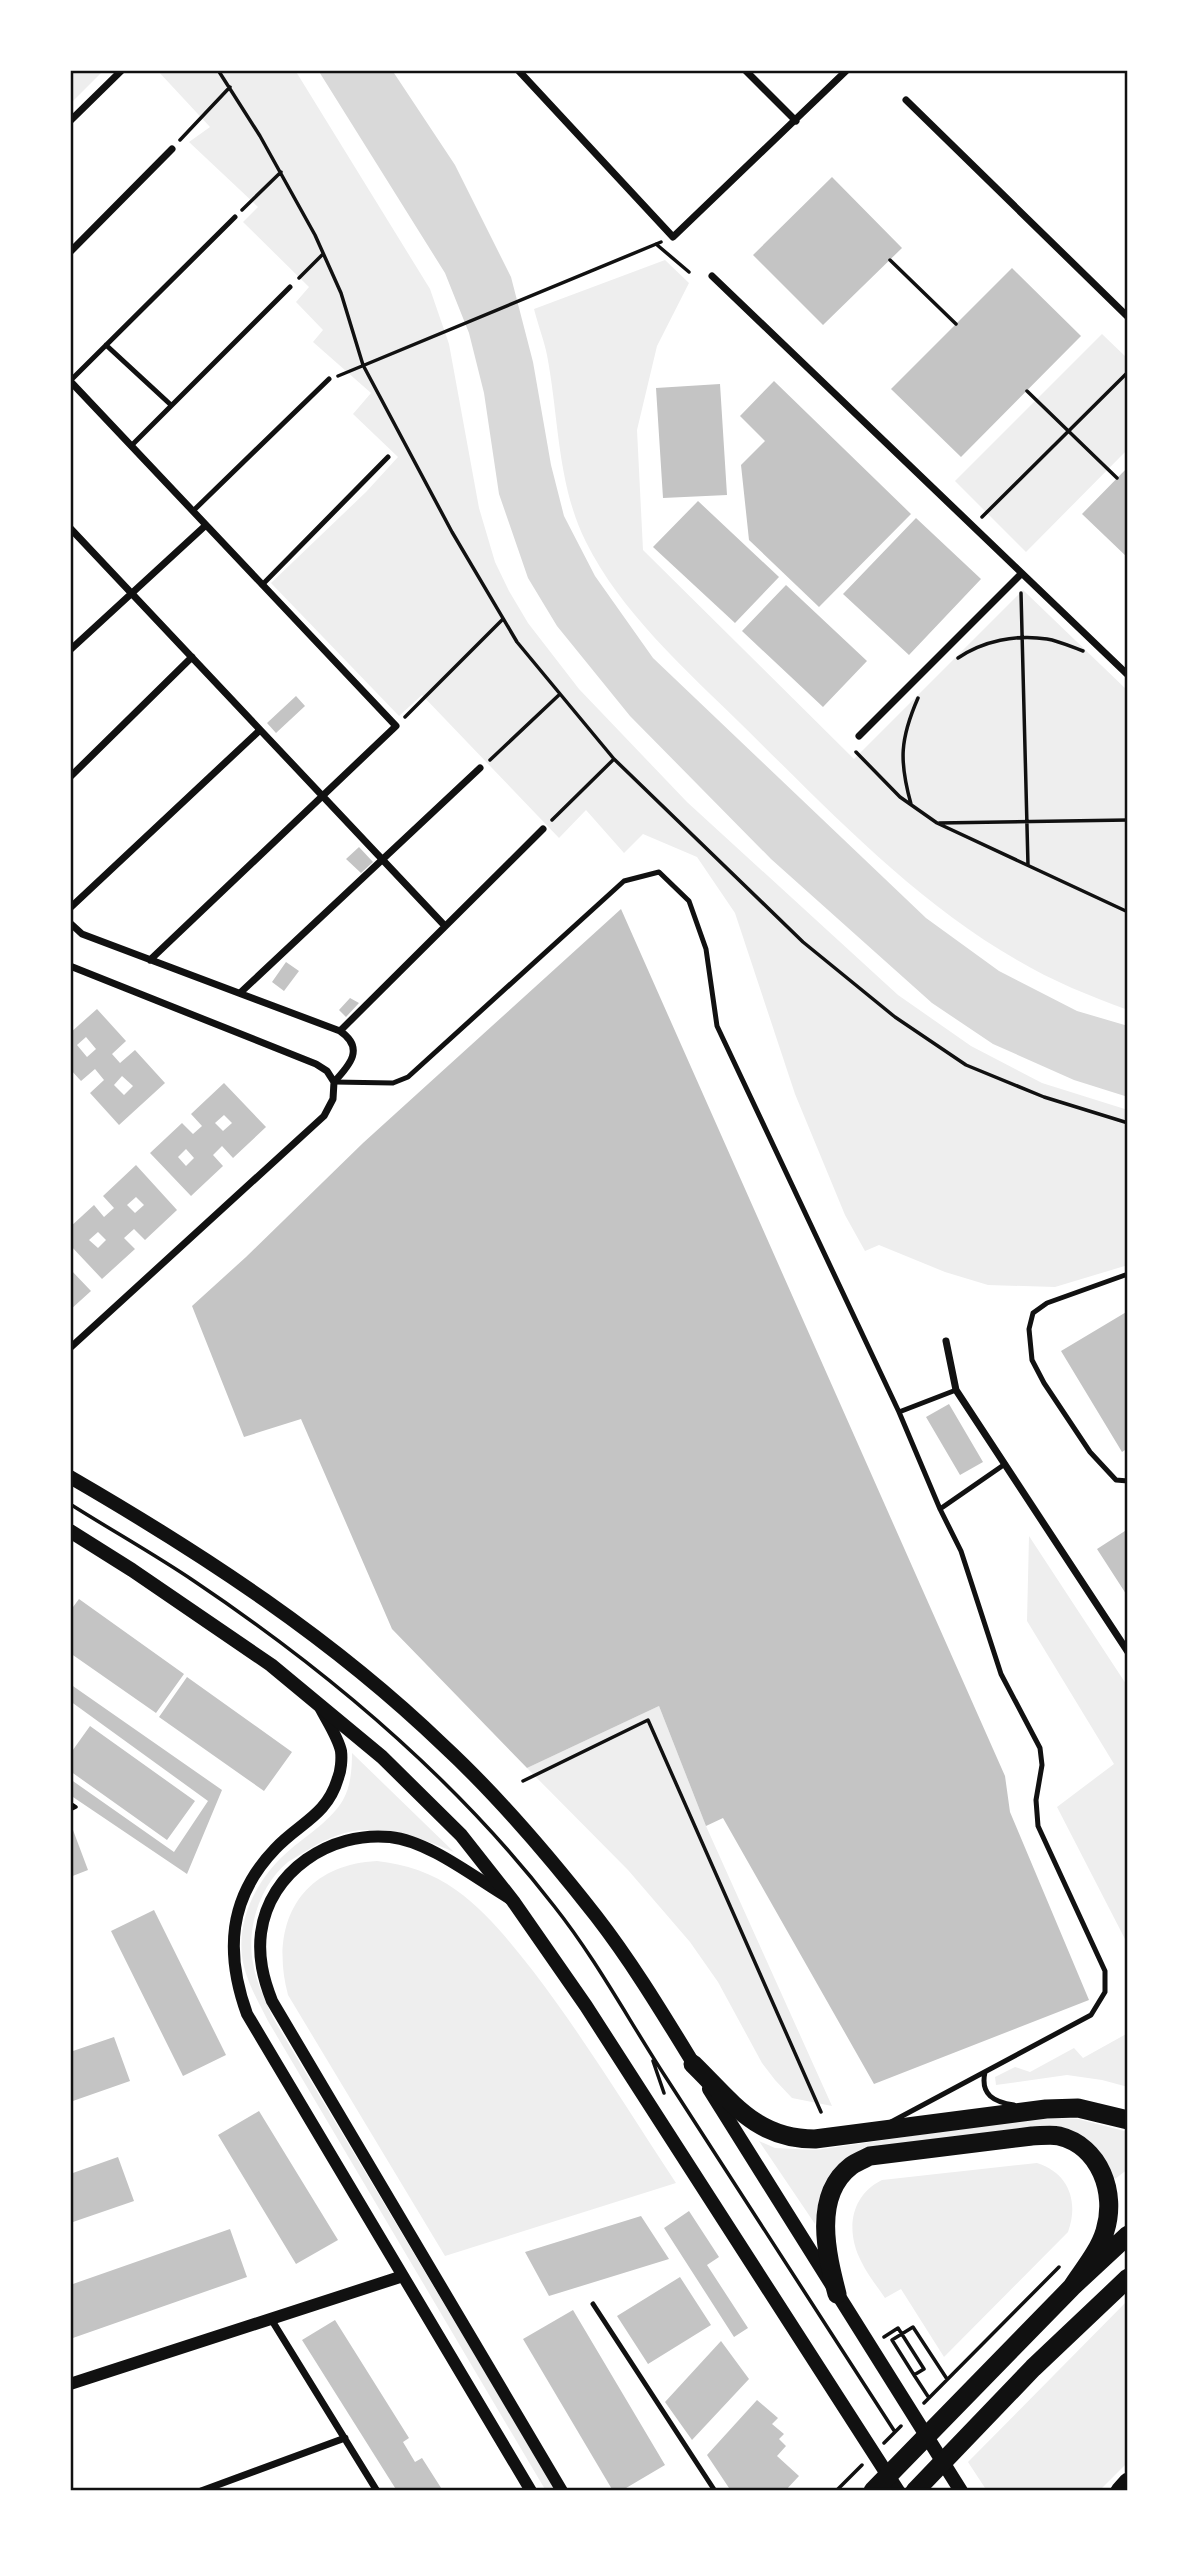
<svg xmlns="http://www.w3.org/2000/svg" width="1198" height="2561" font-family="Ubuntu,sans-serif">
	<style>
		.green { fill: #eee }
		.water { fill: #d9d9d9 }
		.building { fill: #c4c4c4; fill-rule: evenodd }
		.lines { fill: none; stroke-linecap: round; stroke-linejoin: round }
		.path { stroke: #111; stroke-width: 3.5 }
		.service { stroke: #111; stroke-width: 5 }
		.minor { stroke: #111; stroke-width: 7 }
		.tertiary { stroke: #111; stroke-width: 12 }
		.secondary { stroke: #111; stroke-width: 14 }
		.trunk { stroke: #111; stroke-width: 19 }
		.neatline { fill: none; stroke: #111; stroke-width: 2.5 }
	</style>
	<rect width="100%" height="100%" fill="#fff"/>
	<path class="green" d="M70,70H104L70,104Z
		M157,70H295L430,289L449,344L479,508L495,562L509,591L528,623L579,689L687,802L898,995L971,1046L1042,1083L1128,1110V1265L1055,1287L988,1285L945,1272L879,1245L865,1251L845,1215L795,1094L735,913L697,857L643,834L624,853L586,810L559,838L422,695L399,716L271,583L366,492L398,457L353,414L371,393L313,342L323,330L296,302L309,287L243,222L258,207L189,142L210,127Z
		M665,260L689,283L657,346L637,430L643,550L854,759L1023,590L1128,691V1010C1090,996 1052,981 1017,960C911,899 826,807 740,723C685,669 620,611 586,542C557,484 559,418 547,355C544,340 538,325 534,309Z
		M1102,334L1128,359V449L1026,552L955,481Z
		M1029,1536L1128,1687V1976L1126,1941L1057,1807L1114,1764L1027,1621Z
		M659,1706L706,1826L832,2106L792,2098L775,2080L762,2063L718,1982L690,1942L628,1870L527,1768Z
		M352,1753L454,1852C426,1840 397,1829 366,1830C347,1830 328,1838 311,1848C304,1853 295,1857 288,1862C260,1885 246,1928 253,1963C256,1983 266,2001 273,2018L556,2491H546L268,2021C259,2003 249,1986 244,1967C233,1921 258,1876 292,1848C309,1834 332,1819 343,1800C351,1786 352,1768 352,1753Z
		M377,1861C405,1864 433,1873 456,1890C486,1911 510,1942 533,1971C585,2039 629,2112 676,2183L445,2256L288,1995C269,1924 300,1865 377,1861Z
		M1128,2033V2087L1102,2080L1067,2075L996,2085L995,2077L1015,2067L1030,2072L1074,2048L1083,2058Z
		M1053,2118L1078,2119L1128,2132V2169L1115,2179L1103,2159L1086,2143L868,2149L818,2205L815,2224L759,2141L775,2148L816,2150L1028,2119Z
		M1037,2163C1069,2173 1079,2202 1068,2232L944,2357L901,2289L885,2298C877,2286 867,2274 861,2261C845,2230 851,2195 882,2180Z
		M1128,2300V2462L1099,2491H987L968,2462Z"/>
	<path class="water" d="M318,70H392L455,165L511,277L533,362L551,465L564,516L595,576L653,658L926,918L999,971L1077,1011L1128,1026V1097L1074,1080L993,1044L932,1003L771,859L630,716L557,626L528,578L499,494L484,393L469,333L445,273Z"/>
	<path class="building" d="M832,177L902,248L823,325L753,255Z
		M1012,268L1081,336L961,457L891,389Z
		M774,381L911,514L819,607L749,540L741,465L765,441L740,416Z
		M720,384L727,495L663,498L656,388Z
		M1128,467V558L1082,514Z
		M698,501L779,577L735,623L653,547Z
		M916,518L981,579L909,655L843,594Z
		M786,585L867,661L823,707L742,631Z
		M296,696L305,706L276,733L267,723Z
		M359,847L373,862L361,873L346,859Z
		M621,909L1005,1776L1010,1812L1089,2000L874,2084L723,1818L706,1826L659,1706L527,1768L392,1629L301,1419L244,1437L192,1306L246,1257L363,1143Z
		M286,962L299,971L284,991L272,982Z
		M350,998L359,1003L346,1017L339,1010Z
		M97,1009L126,1041L112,1054L120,1063L135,1050L165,1083L119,1125L90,1093L104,1080L95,1069L81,1081L70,1069V1033ZM86,1037L96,1049L87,1057L77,1045ZM122,1076L133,1086L124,1095L114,1085Z
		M224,1083L266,1127L233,1158L222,1146L213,1155L223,1166L191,1196L150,1153L182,1123L193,1134L202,1126L191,1114ZM224,1115L232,1123L223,1131L215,1123ZM186,1149L194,1158L186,1166L178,1157Z
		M136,1165L177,1210L145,1240L134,1229L124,1238L135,1249L102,1279L70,1245V1227L94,1205L104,1217L114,1208L103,1196ZM136,1197L144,1205L135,1213L127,1205ZM98,1232L106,1240L98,1248L89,1240Z
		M70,1269L91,1291L70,1310Z
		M1128,1311V1448L1122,1452L1061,1351Z
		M949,1404L983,1462L960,1475L926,1417Z
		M1128,1529V1597L1097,1549Z
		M79,1599L184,1674L156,1713L70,1653V1611Z
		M187,1677L292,1752L264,1791L159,1717Z
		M70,1684L222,1790L187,1874L70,1795V1779L174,1852L208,1801L70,1701Z
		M90,1726L195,1801L167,1840L70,1771V1754Z
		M70,1822L88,1870L70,1877Z
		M154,1910L226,2055L183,2076L111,1931Z
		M114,2037L130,2081L70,2102V2052Z
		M259,2111L338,2240L296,2264L218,2135Z
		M118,2157L134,2201L70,2223V2174Z
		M689,2211L719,2257L707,2265L748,2328L734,2337L664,2228Z
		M641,2216L669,2259L549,2296L525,2252Z
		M230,2229L247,2277L70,2339V2285Z
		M680,2277L711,2325L648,2364L617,2316Z
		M573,2310L665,2465L621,2491H613L523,2339Z
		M335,2320L409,2438L403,2442L415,2462L422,2458L443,2491H397L302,2340Z
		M721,2341L749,2379L692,2440L665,2402Z
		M757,2400L778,2418L772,2424L784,2434L779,2439L786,2446L777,2456L799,2476L785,2491H731L707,2455Z"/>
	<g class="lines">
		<path class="path" d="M218,70L260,136L315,235L341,293L363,365L452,532L517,642L614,759L803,942L895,1017L966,1065L1044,1097L1128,1123
			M180,140L230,87
			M242,210L281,172
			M656,244L689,272
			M890,260L956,324
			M299,278L323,254
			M338,376L661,242
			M1027,391L1117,478
			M982,517L1128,372
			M1021,593L1028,865
			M958,658C983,641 1016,634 1047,639C1059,641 1072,647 1083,651
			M405,717L503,619
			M856,752L900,797L937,823L1128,912
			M490,760L560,694
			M911,804C899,761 900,739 918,698
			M552,820L614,759
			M939,823L1128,820
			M70,1504C111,1530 154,1554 194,1581C328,1671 455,1778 554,1906C596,1959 628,2019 665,2076C741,2194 818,2313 895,2432
			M523,1781L648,1720L821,2112
			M70,1803L76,1807L70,1810
			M653,2061L664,2093
			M884,2337L898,2328L924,2369L914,2375L892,2340L913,2327L947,2379
			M914,2375L929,2398
			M924,2403L1059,2267
			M884,2443L901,2426
			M836,2491L862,2465"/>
		<path class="service" d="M106,345L171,405
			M70,381L235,217
			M131,446L290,287
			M193,511L329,379
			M262,585L388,457
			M334,1082L393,1083L408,1077L624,881L659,872L689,901L706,949L717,1026L899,1412L940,1509L961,1551L1001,1674L1040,1748L1042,1765L1036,1800L1038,1826L1105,1971V1992L1091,2015L891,2122
			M1128,1274L1047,1303L1033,1313L1029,1329L1032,1360L1044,1383L1090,1452L1116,1480L1128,1481
			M899,1412L956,1390
			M940,1509L1005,1464
			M985,2072C980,2095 994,2102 1014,2105
			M593,2304L715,2491"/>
		<path class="minor" d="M518,70L673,237L847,70
			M745,70L796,121
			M906,100L1128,317
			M70,121L122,70
			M70,252L172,149
			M712,276L1128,675
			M70,381L396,726L150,960
			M70,528L445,926
			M70,650L206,525
			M859,736L1021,574
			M70,777L192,657
			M70,908L260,730
			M70,923L82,934L340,1031C365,1048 350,1065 334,1082
			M70,966L316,1064L327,1071L334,1082
			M240,993L480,768
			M340,1031L543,829
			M946,1341L956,1390L1128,1652
			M70,1348L324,1116L333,1099L334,1082
			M271,2319L377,2491
			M201,2491L345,2438"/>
		<path class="tertiary" d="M320,1707C327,1721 338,1737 341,1751C342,1759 341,1771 338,1778C327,1816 299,1823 275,1849C228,1898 225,1953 247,2014L531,2491
			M509,1898C475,1878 429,1841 390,1837C331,1831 269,1871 261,1933C258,1957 263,1978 272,2001L562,2491
			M70,2384L403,2276"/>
		<path class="secondary" d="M70,1477C203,1554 333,1639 444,1746C500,1798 549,1856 596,1916C634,1965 666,2019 698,2071
			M70,1531L132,1570L271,1665L382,1757L461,1835L513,1901L586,2006L898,2491
			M709,2089L961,2491"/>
		<path class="trunk" d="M693,2064C732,2102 756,2139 815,2139L1046,2109L1078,2108L1128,2120
			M837,2294C827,2255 812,2196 851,2166C856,2162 864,2159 870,2156L1032,2136C1040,2136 1051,2134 1059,2136C1100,2146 1117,2193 1105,2231C1099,2251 1083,2270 1072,2287
			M873,2491L1072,2287L1128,2235
			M915,2491L1033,2368L1128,2278
			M1120,2491L1128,2482"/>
	</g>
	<rect width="1198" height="2561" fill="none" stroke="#ffffff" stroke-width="144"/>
	<rect x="72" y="72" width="1054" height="2417" class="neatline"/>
</svg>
